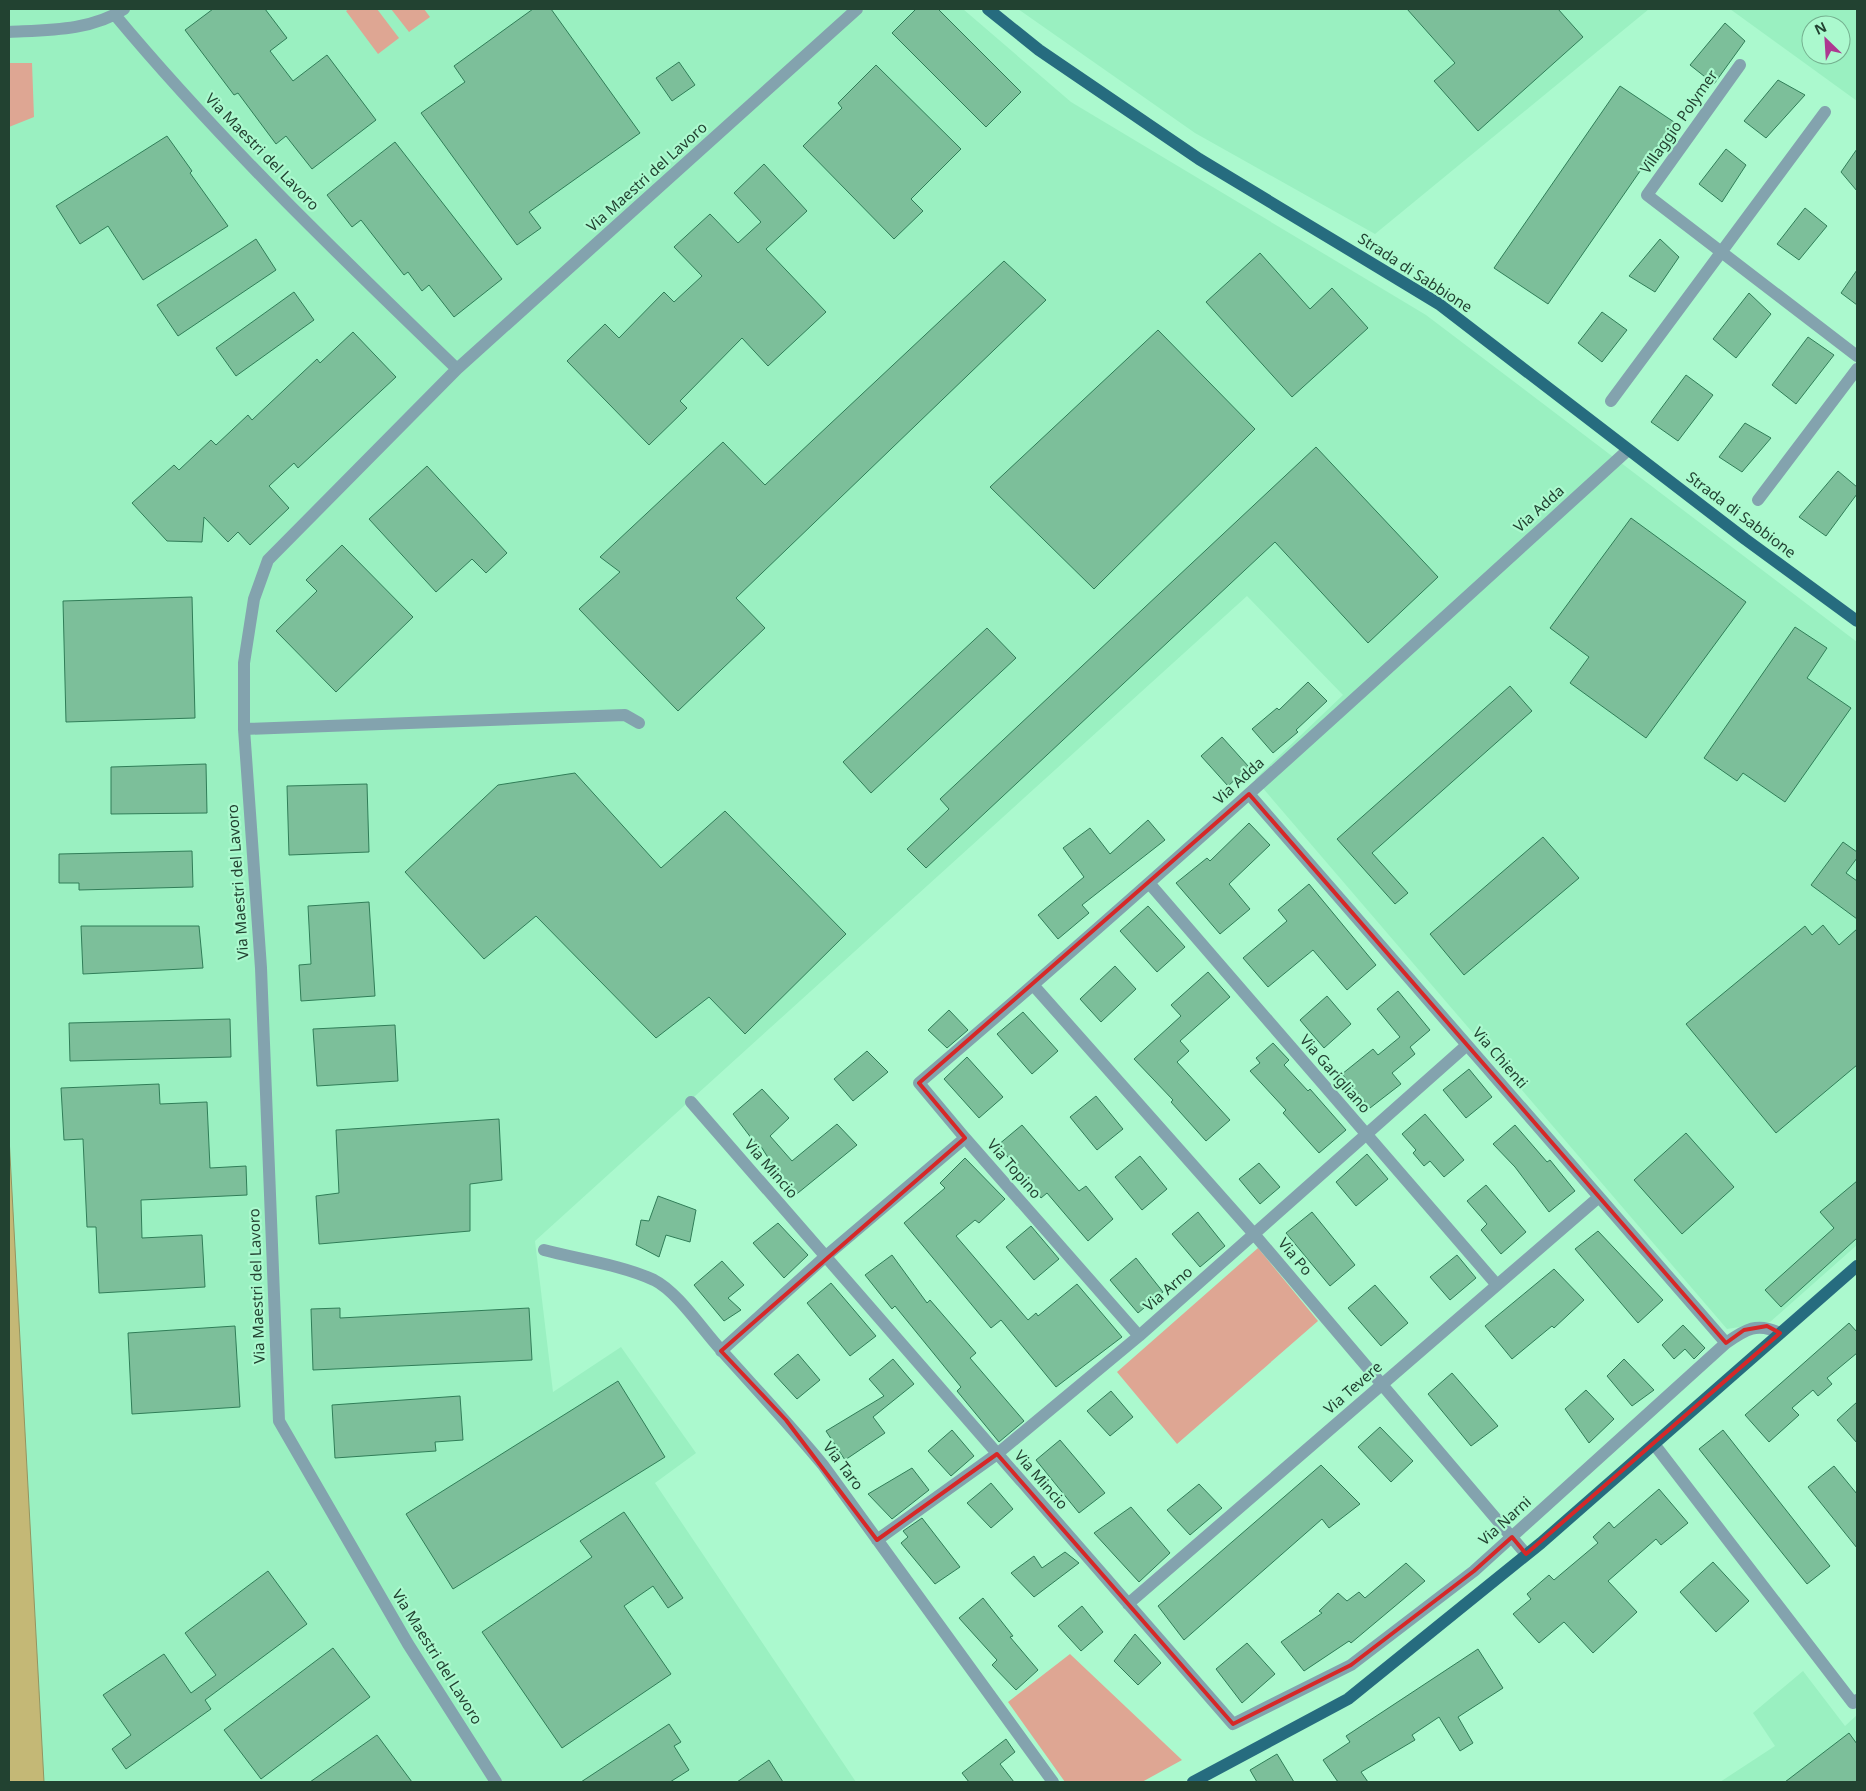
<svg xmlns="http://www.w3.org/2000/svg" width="1866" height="1791" font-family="'Noto Sans',sans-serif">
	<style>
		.built { fill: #9af0c1; fill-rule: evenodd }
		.green { fill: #dea693 }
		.water { fill: #c4b876; stroke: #939561 }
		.building { fill: #7cbf9a; stroke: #307e58 }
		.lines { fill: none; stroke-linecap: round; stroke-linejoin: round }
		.minor { stroke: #83a3ae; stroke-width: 12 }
		.major { stroke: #266c7f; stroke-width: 12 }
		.marked { fill: none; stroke: #d62828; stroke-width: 4; stroke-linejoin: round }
		.labels { text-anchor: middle; stroke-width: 4.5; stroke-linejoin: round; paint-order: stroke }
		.street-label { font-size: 15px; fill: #224231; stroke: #abf9ce }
	</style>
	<rect width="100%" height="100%" fill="#abf9ce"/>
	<path class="built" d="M9,9H963L1071,102L1426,315L1857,642V1245L1770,1322L1727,1329L1255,779L1343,695L1247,596L535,1241L553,1392L621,1347L696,1453L655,1483L856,1782H9Z
		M1018,9H1649L1375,234L1195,133Z
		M1730,9H1857V101ZM1811,25H1841V55H1811Z
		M1803,1671L1845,1726L1857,1715V1782H1720L1775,1746L1753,1713Z"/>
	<path class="green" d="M349,9H377L399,38L378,54L346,11Z
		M391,9H424L430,17L409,32Z
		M9,63H32L34,117L9,127Z
		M1258,1248L1318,1321L1177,1444L1117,1372Z
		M1070,1654L1182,1760L1142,1782H1065L1008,1702Z"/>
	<path class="water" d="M9,1137L44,1782H9Z"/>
	<path class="building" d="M213,9H265L287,38L270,51L293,81L327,55L376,120L312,169L286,136L276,144L238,93L234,95L185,30Z
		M533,9H551L640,133L529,212L541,228L517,245L421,113L465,82L454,66Z
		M916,9H938L1021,92L986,127L892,33Z
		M1407,9H1558L1583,37L1478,131L1434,81L1455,63Z
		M1725,23L1745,41L1714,84L1690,65Z
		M679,62L695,85L672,101L656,78Z
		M876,65L961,149L911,199L923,211L894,239L803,146L842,108L838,103Z
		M1778,80L1805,95L1766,138L1744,121Z
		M1620,86L1674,122L1548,304L1494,268Z
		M167,136L192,171L190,173L228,226L143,280L108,226L80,244L56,206Z
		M395,142L502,279L454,317L429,285L422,291L408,272L404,275L361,220L352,227L327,195Z
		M1726,149L1746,165L1722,202L1699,184Z
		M1857,149V191L1841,172Z
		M764,164L807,211L766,249L826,312L768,366L742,338L680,401L687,408L649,445L567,361L605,324L619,338L664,292L674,302L702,276L674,247L710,214L738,243L761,222L734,193Z
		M1805,208L1827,226L1799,260L1777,244Z
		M256,239L276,270L178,336L157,305Z
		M1660,239L1679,257L1655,292L1629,276Z
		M1260,253L1310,309L1332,288L1368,328L1292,397L1206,302Z
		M1004,261L1046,300L736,598L765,628L678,711L579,609L620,572L600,557L723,442L765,485Z
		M1857,270V305L1841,293Z
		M294,292L314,320L236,376L216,348Z
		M1749,293L1771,314L1736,358L1713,339Z
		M1602,312L1627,330L1602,362L1578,343Z
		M1158,330L1255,429L1094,589L990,487Z
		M353,332L396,377L298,468L294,463L269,486L289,508L250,545L238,532L228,542L204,517L202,542L167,541L132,503L174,465L179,470L211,440L216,445L248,415L252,420L317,359L320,363Z
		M1808,337L1834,355L1796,404L1772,385Z
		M1686,375L1713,395L1678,441L1651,422Z
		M1745,423L1771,438L1742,472L1719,457Z
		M1316,447L1438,577L1368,643L1275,542L926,868L907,849L949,809L940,799Z
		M427,466L507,553L486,573L472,559L436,592L369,519Z
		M1838,471L1857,487V494L1826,536L1799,517Z
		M1631,518L1746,602L1646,738L1570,683L1589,657L1550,628Z
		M342,545L413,617L336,692L276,631L317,591L306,580Z
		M192,597L195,718L66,722L63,601Z
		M1795,627L1827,648L1807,678L1851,708L1785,802L1743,773L1737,781L1704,758Z
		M987,628L1016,658L871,793L843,762Z
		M1308,682L1327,701L1296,730L1298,732L1273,753L1252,729L1277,708L1279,710Z
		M1510,686L1532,711L1372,853L1408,893L1395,904L1337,839Z
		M1222,737L1249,767L1228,786L1201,756Z
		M206,764L207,813L111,814V767Z
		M575,773L661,868L725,811L846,934L745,1034L709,997L656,1038L536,916L484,959L405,872L498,785Z
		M367,784L369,852L289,855L287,786Z
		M1148,820L1165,840L1082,905L1089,913L1058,939L1038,915L1084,877L1063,848L1090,828L1110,854Z
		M1249,823L1270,845L1229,884L1250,909L1220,934L1176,883L1207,858L1210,861Z
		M1543,837L1579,878L1464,975L1430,934Z
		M1843,842L1857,852V858L1846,873L1857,881V919L1811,885Z
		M192,851L193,887L79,890V883H59V854Z
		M1309,884L1376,965L1347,990L1313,950L1268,987L1243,958L1287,921L1278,910Z
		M369,902L375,996L301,1001L299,965L311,964L308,906Z
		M1148,906L1185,947L1157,972L1120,931Z
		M1823,925L1839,945L1857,929V1065L1776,1133L1686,1024L1805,926L1812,935Z
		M81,926H199L203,968L83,974Z
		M1115,966L1136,989L1101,1022L1080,999Z
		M1208,972L1230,997L1180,1041L1189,1051L1177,1062L1230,1120L1206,1141L1171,1102L1173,1100L1134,1059L1181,1016L1171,1005Z
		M1398,991L1430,1030L1410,1047L1415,1054L1392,1073L1401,1084L1370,1108L1342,1074L1373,1049L1378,1055L1400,1037L1377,1009Z
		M1327,996L1351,1024L1324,1048L1300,1020Z
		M949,1010L968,1030L947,1048L928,1030Z
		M1023,1012L1058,1051L1032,1074L997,1034Z
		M230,1019L231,1057L70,1061L69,1023Z
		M395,1025L398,1081L317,1086L313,1029Z
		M1273,1043L1289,1060L1284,1065L1308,1091L1310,1089L1346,1130L1319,1153L1283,1113L1286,1110L1250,1071L1260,1063L1256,1058Z
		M867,1051L888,1072L853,1101L834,1079Z
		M967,1057L1003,1097L979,1118L944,1079Z
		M1469,1069L1492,1097L1466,1118L1443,1090Z
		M159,1084L160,1104L207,1102L210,1168L246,1166L247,1195L141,1200L142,1238L202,1235L205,1287L99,1293L96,1227H87L83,1139L64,1140L61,1088Z
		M762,1089L789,1118L770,1136L792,1161L837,1124L857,1145L793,1197L760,1145L758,1147L733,1114Z
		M1096,1096L1123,1129L1097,1150L1070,1117Z
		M1425,1114L1464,1160L1444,1177L1430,1161L1424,1166L1413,1153L1416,1150L1402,1134Z
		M499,1119L502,1180L470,1184V1231L319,1244L316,1196L339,1193L336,1130Z
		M1022,1125L1079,1191L1086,1186L1113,1219L1088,1241L1047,1193L1041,1198L998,1145Z
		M1515,1125L1547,1162L1550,1160L1575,1191L1549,1212L1515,1167L1493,1144Z
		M1686,1133L1734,1187L1682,1234L1634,1180Z
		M1367,1154L1388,1179L1356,1206L1336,1182Z
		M1140,1156L1167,1189L1142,1210L1115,1177Z
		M965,1158L1005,1199L979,1223L975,1220L956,1236L1028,1320L1036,1313L1038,1316L1077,1284L1122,1337L1056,1387L1001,1320L991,1328L904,1223L945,1188L940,1183Z
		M1259,1163L1280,1187L1260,1204L1239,1179Z
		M1857,1181V1238L1781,1307L1765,1290L1834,1228L1820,1212Z
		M1486,1185L1526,1232L1501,1254L1481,1230L1487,1224L1467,1201Z
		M658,1196L696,1210L690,1242L666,1235L659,1257L636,1245L641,1220L649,1221Z
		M1198,1212L1225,1246L1200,1267L1172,1234Z
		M1312,1212L1355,1265L1330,1286L1286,1233Z
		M778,1223L808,1255L784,1278L753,1243Z
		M1031,1226L1059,1259L1034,1280L1006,1247Z
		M1598,1231L1663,1300L1638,1323L1575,1249Z
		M892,1255L927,1303L930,1300L976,1353L970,1358L1024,1421L999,1442L957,1391L961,1387L895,1306L892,1309L865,1275Z
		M1457,1255L1476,1278L1450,1300L1430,1277Z
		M1136,1258L1163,1292L1138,1313L1110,1280Z
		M722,1261L744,1285L728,1298L741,1310L724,1321L694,1285Z
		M1554,1269L1584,1300L1554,1328L1552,1326L1512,1359L1485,1326Z
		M831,1283L876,1336L850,1356L807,1303Z
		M1375,1285L1408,1323L1381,1346L1348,1308Z
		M340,1308V1318L529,1308L532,1360L313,1370L311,1309Z
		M1849,1323L1857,1332V1353L1827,1378L1832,1384L1818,1396L1813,1390L1792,1408L1799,1415L1769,1442L1745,1415Z
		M1683,1325L1705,1348L1694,1359L1685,1349L1674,1359L1662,1345Z
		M235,1326L240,1407L132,1414L128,1333Z
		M798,1354L820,1380L797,1399L774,1374Z
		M893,1359L914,1384L873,1417L885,1433L845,1460L826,1431L884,1396L869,1379Z
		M1624,1359L1654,1390L1632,1406L1607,1376Z
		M1452,1373L1498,1426L1471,1446L1428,1394Z
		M618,1381L665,1457L453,1589L406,1514Z
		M1586,1390L1614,1419L1589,1443L1565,1409Z
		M1111,1391L1133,1417L1110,1436L1087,1411Z
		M460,1396L463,1440L435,1442L436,1451L335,1458L332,1405Z
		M1857,1402V1443L1837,1420Z
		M1380,1427L1413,1461L1391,1482L1358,1447Z
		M952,1430L974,1456L951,1476L928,1451Z
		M1723,1430L1830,1566L1807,1584L1699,1449Z
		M1060,1440L1105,1493L1079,1513L1036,1460Z
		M1321,1465L1360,1504L1329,1528L1322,1519L1184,1640L1158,1606Z
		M1834,1466L1857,1494V1548L1808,1487Z
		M912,1468L929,1490L892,1519L868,1494Z
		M991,1483L1013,1509L991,1528L967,1503Z
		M1199,1484L1222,1508L1190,1535L1167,1510Z
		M1659,1489L1688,1523L1661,1545L1656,1539L1608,1581L1637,1612L1593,1653L1564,1622L1539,1643L1513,1614L1531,1599L1527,1594L1549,1575L1554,1580L1598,1543L1593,1537L1609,1522L1614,1528Z
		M1131,1507L1170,1553L1139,1582L1094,1533Z
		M624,1512L683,1598L668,1608L653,1586L624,1606L671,1674L562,1748L482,1632L592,1557L580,1541Z
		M922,1518L960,1567L935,1584L901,1543L908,1537L903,1531Z
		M1065,1552L1079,1563L1034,1597L1011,1573L1034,1556L1042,1568Z
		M1713,1562L1749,1601L1716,1632L1680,1592Z
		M1406,1563L1425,1581L1351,1643L1349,1641L1304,1671L1281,1642L1322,1613L1319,1611L1338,1593L1347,1601L1359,1592L1365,1598Z
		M268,1571L307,1624L205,1700L211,1709L126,1769L112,1749L131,1735L103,1695L164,1654L191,1693L216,1675L185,1633Z
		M983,1598L1013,1636L1010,1637L1038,1670L1016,1690L992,1665L997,1660L959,1618Z
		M1082,1606L1103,1632L1081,1651L1058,1626Z
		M1135,1634L1161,1663L1138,1685L1114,1661Z
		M1247,1643L1275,1674L1242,1703L1216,1669Z
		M333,1648L370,1697L261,1779L224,1730Z
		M1478,1649L1503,1688L1458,1717L1473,1743L1460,1751L1439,1717L1412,1735L1415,1740L1361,1772L1368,1782H1338L1323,1760L1350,1742L1346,1736Z
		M669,1724L681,1742L674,1746L689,1770L670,1782H581Z
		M1849,1733L1857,1744V1782H1785Z
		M377,1735L412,1782H310Z
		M1006,1739L1015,1752L1000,1764L1014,1782H969L962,1773Z
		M1277,1754L1294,1782H1257L1250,1770Z
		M769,1760L783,1782H737Z"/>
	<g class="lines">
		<path class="minor" d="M115,15C220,141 339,255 457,369
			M9,32C47,30 91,31 124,9
			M1740,65L1647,195L1857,356
			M1611,401L1825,112
			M1758,500L1857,369
			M244,729L625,715L639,723
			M1249,794L1726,1343
			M1149,883L1497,1285
			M1034,986L1254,1234L1526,1554
			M691,1102L1233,1724L1351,1665L1474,1571L1726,1343C1746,1329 1757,1322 1780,1333
			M965,1138L919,1083C1160,878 1394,663 1628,450
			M544,1250C578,1259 622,1265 654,1280C678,1292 703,1331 722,1351C756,1389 791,1426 823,1465L1053,1782
			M721,1351L826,1256L965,1138L1139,1336
			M1654,1444L1853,1703L1857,1700
			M877,1540L997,1454L1139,1336L1467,1045
			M1128,1604L1599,1197
			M496,1782L408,1644L279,1421L261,968L244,729V663L254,599L268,560L457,369L857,9"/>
		<path class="major" d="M988,9L1039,50L1199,159L1439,304L1745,539L1857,621
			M1193,1782L1348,1699L1541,1543L1857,1266"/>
	</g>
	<path class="marked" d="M1249,794L1726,1343L1744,1330L1767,1326L1780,1333L1526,1554L1512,1537L1474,1571L1351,1665L1233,1724L997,1454L877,1540L786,1420L721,1351L965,1138L919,1083Z"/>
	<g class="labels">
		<g class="street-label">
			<text transform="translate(1679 122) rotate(-55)" y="5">Villaggio Polymer</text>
			<text transform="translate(262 152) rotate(46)" y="5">Via Maestri del Lavoro</text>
			<text transform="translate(647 177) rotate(-42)" y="5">Via Maestri del Lavoro</text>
			<text transform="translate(1415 273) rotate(33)" y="5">Strada di Sabbione</text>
			<text transform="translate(1539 509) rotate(-42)" y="5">Via Adda</text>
			<text transform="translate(1741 515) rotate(37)" y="5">Strada di Sabbione</text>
			<text transform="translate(1239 781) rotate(-42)" y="5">Via Adda</text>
			<text transform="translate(238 882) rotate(-94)" y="5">Via Maestri del Lavoro</text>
			<text transform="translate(1500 1058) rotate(49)" y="5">Via Chienti</text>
			<text transform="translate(1335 1074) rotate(49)" y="5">Via Garigliano</text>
			<text transform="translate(771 1169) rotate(49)" y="5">Via Mincio</text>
			<text transform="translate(1014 1169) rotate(49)" y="5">Via Topino</text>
			<text transform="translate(1295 1257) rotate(50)" y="5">Via Po</text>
			<text transform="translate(257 1286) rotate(-92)" y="5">Via Maestri del Lavoro</text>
			<text transform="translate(1168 1289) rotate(-41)" y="5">Via Arno</text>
			<text transform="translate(1353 1388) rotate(-41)" y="5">Via Tevere</text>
			<text transform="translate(843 1466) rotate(53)" y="5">Via Taro</text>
			<text transform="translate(1041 1480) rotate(49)" y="5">Via Mincio</text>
			<text transform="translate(1505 1521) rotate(-42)" y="5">Via Narni</text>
			<text transform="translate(437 1657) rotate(58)" y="5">Via Maestri del Lavoro</text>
		</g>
	</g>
	<rect width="1866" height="1791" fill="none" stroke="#224231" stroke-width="20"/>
	<g transform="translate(1826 40) rotate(335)"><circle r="24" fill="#abf9ce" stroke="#74b08f"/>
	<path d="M0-4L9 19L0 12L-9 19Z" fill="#ad3890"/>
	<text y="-8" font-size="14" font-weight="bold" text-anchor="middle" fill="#224231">N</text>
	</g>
</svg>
